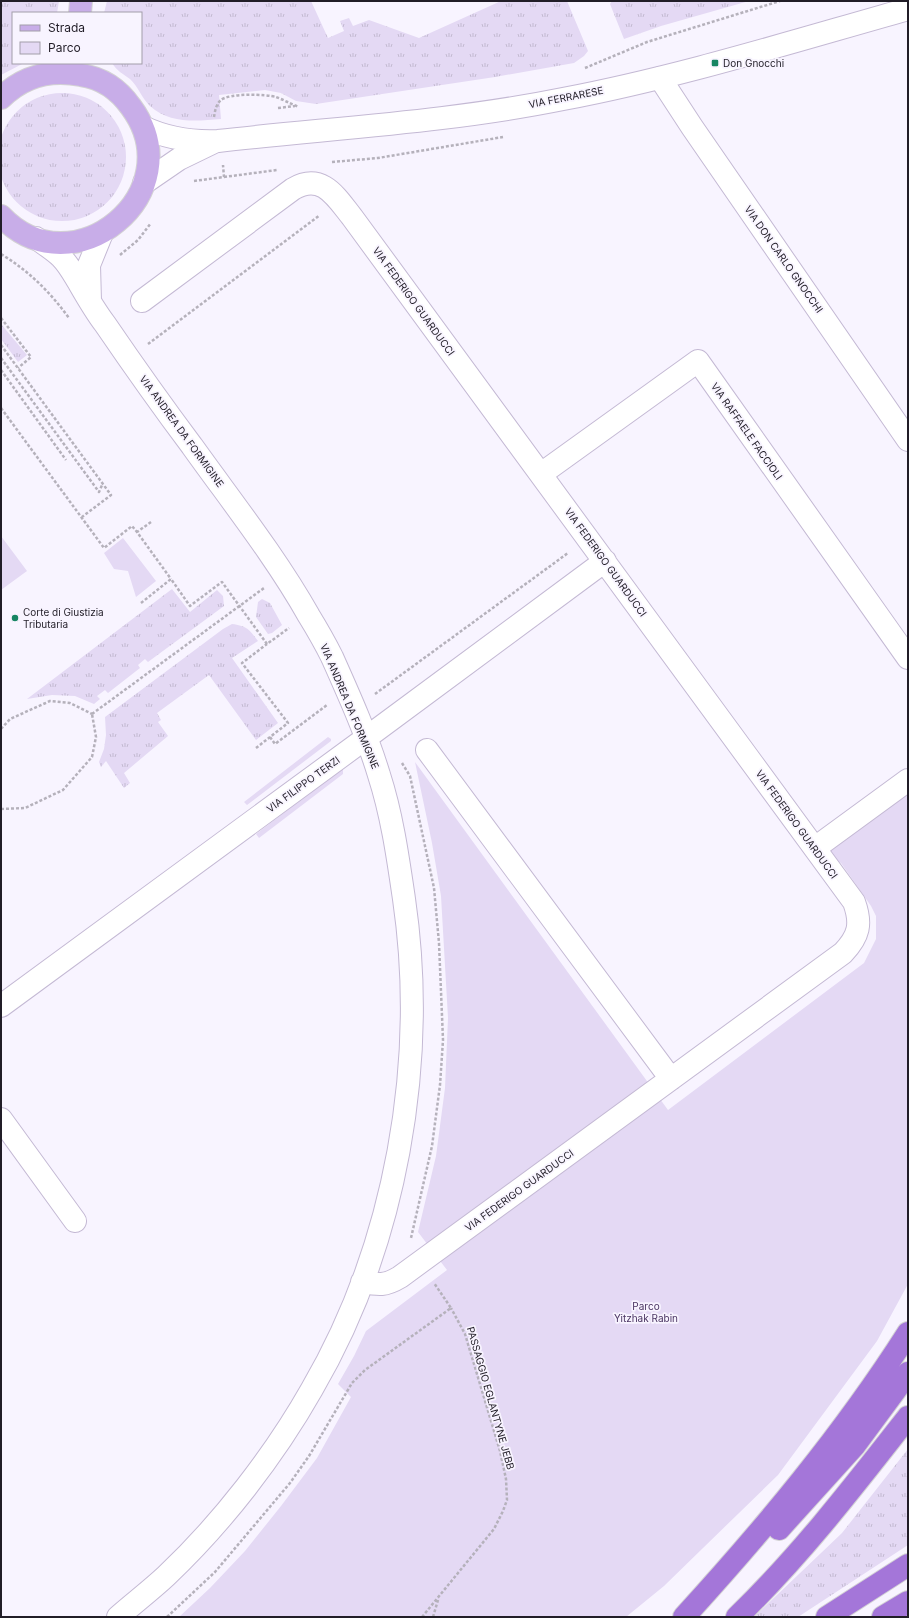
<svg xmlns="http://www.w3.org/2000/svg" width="909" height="1618" font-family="Inter,sans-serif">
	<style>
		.grass { fill: url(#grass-tufts) }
		.green { fill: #e4d9f4 }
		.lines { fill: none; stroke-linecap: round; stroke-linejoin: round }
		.minor-casing { stroke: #c4b9d4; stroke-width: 24 }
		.secondary-casing { stroke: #c4b9d4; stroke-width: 24 }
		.primary-casing { stroke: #d3d2d4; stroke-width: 24 }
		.motorway-casing { stroke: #d3d2d4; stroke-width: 24 }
		.path { stroke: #b5b1bb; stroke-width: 2.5; stroke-dasharray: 3 2; stroke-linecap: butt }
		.minor { stroke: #fff; stroke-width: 22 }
		.secondary { stroke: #fff; stroke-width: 22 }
		.primary { stroke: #c8ade8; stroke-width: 22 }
		.motorway { stroke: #a476d9; stroke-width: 22 }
		.poi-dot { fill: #178563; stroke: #f8f4ff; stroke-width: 1.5 }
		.labels { text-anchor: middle; stroke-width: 3.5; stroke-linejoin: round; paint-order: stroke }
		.poi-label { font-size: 10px; fill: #211d27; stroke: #f8f4ff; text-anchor: start }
		.street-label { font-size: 10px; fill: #211d27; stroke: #f8f4ff }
		.park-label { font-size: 10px; fill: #4a3462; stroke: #f8f4ff }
	</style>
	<defs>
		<pattern id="grass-tufts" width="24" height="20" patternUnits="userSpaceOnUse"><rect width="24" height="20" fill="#e4d9f4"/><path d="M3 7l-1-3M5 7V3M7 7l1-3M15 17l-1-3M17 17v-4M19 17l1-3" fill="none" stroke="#c3bad1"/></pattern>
	</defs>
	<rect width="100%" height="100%" fill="#f8f4ff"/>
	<path class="grass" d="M1,1H59L57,13H13V63H24L1,75Z
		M107,1H311L328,38L344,31L340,21L349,18L353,26L369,20L419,38L501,1H567L588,51L584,56L574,63L495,77L316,104L296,101L281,93L265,90L219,95L221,119C196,121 170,124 150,106C142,99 138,86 130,79C123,74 117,71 112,63H141V13H104Z
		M612,1H749L661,26L624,39L610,4Z
		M-2 157a64 64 0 1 1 128 0a64 64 0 1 1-128 0Z
		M1,324L27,355L18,362L1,339Z
		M172,589L190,612L217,590L223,596L224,606L148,662L145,659L138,665L140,668L108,693L105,690L97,696L100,699L94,704L75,696L52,695L27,699Z
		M262,599L270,603L282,625L272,633L268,634L256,617L258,602Z
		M232,624C247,626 249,629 258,641L232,658L278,723L256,740L209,675L157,713L161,720L158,722L168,736L124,773L130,783L124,788L106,761L101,767L99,762L104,749L106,735L105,717L223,629Z
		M908,1449V1545L798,1617H754L842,1533Z"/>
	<path class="green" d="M1,536L27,571L1,590Z
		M123,538L156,581L136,597L128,571L114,569L104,553Z
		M328,737L331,739V741L247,805L244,802Z
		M415,762L668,1110L864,963L876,939V916L871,906L841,863L822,853L908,793V1284L877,1341L778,1475L664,1586L626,1617H179L210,1588L245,1551L281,1506L317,1458L351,1397L338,1384L354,1356L366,1331L447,1270L418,1232L436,1156L445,1088L448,1018L441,896L432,843Z
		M340,770H343V774L259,838L256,834Z"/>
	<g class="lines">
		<defs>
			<path id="minor" d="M660,78L692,127L908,440
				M36,238C44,244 54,250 61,257C69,265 74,275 79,283C87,297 95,311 105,324C133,365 162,406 192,446C232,502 275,556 309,616C317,629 325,643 332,657C349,695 367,735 379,775C392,815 398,858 404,899C428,1063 396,1245 312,1389C274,1456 222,1523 166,1576C151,1590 134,1603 118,1617
				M90,301L89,265L102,233
				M142,301L293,189C322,172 336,197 352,217L854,902C862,924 859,936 843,953L400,1277C385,1286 379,1285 362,1282
				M541,474L698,361L908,658
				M427,750L671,1079
				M815,848L908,780
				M1,1006L366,738L605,561
				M1,1119L75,1221"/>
			<path id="secondary" d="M143,127C166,138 193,142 218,141C333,128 449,122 563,99C679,77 794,41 908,9
				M144,183L179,159L214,142"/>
			<path id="primary" d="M80,13L81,1
				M1,98C23,76 51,69 81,75C102,78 119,90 131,107C194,192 73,292 1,216"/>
			<path id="motorway" d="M779,1529L855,1445L908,1373
				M684,1617C765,1528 843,1435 908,1333
				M737,1617C800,1556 854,1486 908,1417
				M827,1617L908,1565
				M883,1617L908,1602"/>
		</defs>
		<use href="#minor" class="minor-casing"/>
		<use href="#secondary" class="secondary-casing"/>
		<use href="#primary" class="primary-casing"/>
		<use href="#motorway" class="motorway-casing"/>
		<path class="path" d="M585,68L647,42L780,1
			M278,108L295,106
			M214,117C215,111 216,104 221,100C229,93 266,94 276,97C284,100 291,104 299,107
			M332,162L378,158L503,137
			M224,177L277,170
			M194,181L224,177L223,165
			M1,254C29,271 50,292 69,318
			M120,255L138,240L151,223
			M1,318L31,357L18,368
			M148,344L320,215
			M1,345L111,495L82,517
			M1,358L99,492L103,483
			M1,370L66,460
			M1,408L104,548L132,526L137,532
			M151,522L137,532L171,579
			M141,603L171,579L190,606L222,582L267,644L289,628
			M375,694L568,553
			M92,714L264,588
			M1,729L10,719L50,701L70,703L92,714
			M270,737L275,744L327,705
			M256,748L288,723L242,663L267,644
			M402,763L410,776L434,888L439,943L443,1040L440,1085L432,1146L411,1238
			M1,809L25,808L63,790L92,757L96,737L92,714
			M167,1617L215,1572L290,1483L309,1456L352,1383L365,1370L451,1308L434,1283
			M422,1617L494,1529L503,1511L507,1500L506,1479L500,1451L465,1334L451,1308
			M433,1617L438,1600"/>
		<use href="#minor" class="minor"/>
		<use href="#secondary" class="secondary"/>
		<use href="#primary" class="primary"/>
		<use href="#motorway" class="motorway"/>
	</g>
	<g class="poi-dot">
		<rect x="711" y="59" width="8" height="8" rx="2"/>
		<circle cx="15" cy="618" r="4"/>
	</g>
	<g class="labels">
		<g class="poi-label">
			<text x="723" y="67">Don Gnocchi</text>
			<text x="23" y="616">Corte di Giustizia<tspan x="23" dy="12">Tributaria</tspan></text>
		</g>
		<g class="street-label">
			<text transform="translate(566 97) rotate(-11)" y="4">VIA FERRARESE</text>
			<text transform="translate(784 259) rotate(55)" y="4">VIA DON CARLO GNOCCHI</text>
			<text transform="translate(414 301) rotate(54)" y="4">VIA FEDERIGO GUARDUCCI</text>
			<text transform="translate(182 431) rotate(54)" y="4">VIA ANDREA DA FORMIGINE</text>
			<text transform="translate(747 431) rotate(55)" y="4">VIA RAFFAELE FACCIOLI</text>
			<text transform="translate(606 562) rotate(54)" y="4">VIA FEDERIGO GUARDUCCI</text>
			<text transform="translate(350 706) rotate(67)" y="4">VIA ANDREA DA FORMIGINE</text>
			<text transform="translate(303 784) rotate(-36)" y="4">VIA FILIPPO TERZI</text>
			<text transform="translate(797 824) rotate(54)" y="4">VIA FEDERIGO GUARDUCCI</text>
			<text transform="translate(519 1190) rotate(-36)" y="4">VIA FEDERIGO GUARDUCCI</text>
			<text transform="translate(491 1398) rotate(74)" y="4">PASSAGGIO EGLANTYNE JEBB</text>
		</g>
		<g class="park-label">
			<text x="646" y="1310">Parco<tspan x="646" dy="12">Yitzhak Rabin</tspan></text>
		</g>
	</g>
	<rect width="909" height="1618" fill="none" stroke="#211d27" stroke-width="4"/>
	<rect x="12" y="12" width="130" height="52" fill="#f8f4ff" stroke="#a29ea9"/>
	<rect x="20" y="25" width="20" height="6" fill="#c8ade8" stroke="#a29ea9"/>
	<text x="48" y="32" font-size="12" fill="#211d27">Strada</text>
	<rect x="20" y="42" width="20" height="12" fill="#e4d9f4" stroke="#a29ea9"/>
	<text x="48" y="52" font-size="12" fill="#211d27">Parco</text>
</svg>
